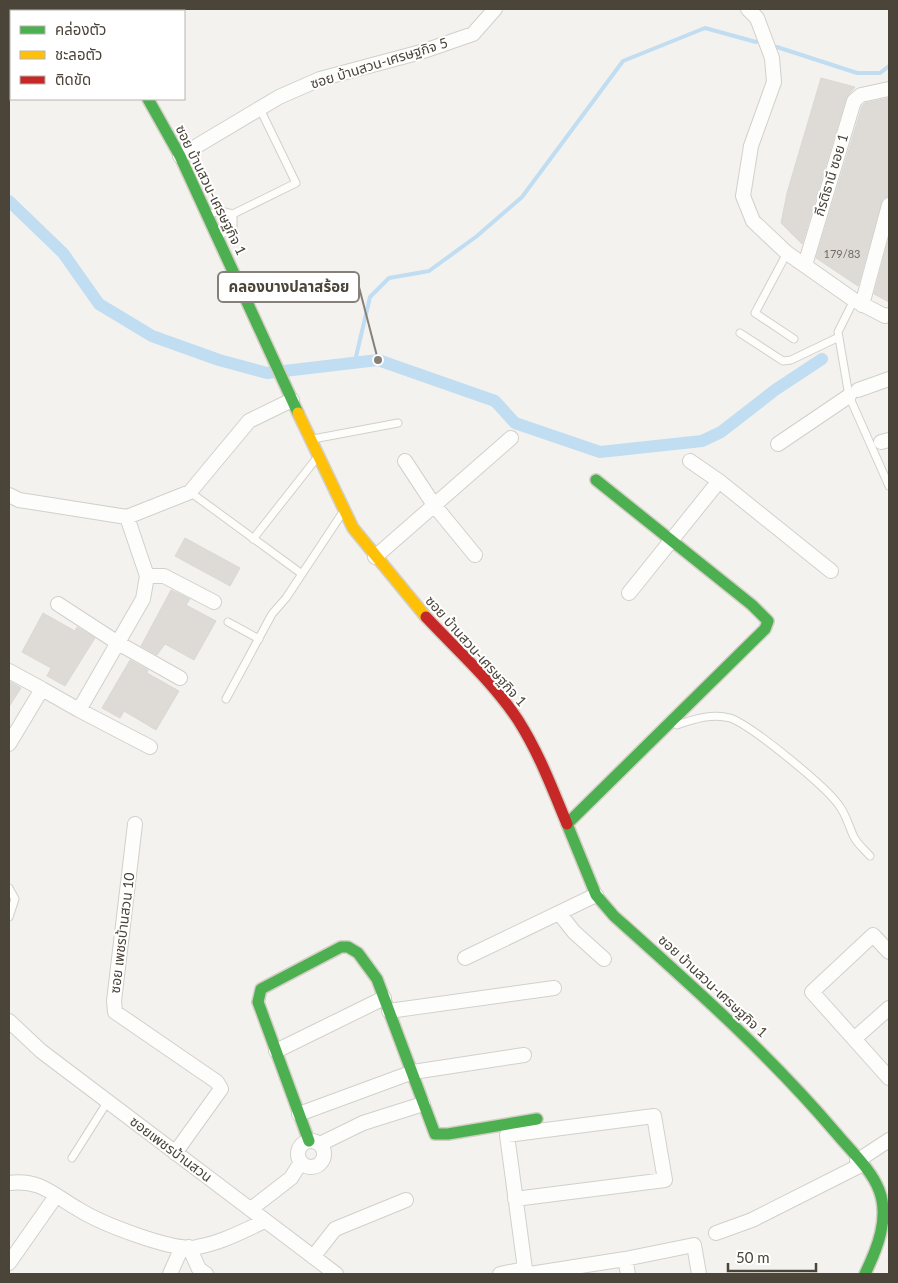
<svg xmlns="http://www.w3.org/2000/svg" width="898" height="1283" font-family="Lato,'Noto Sans Thai',sans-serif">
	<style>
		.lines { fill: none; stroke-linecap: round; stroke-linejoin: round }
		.stream { stroke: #c0ddf1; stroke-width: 4 }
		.canal { stroke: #c0ddf1; stroke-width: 12 }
		.building { fill: #dedbd6; stroke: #dcd9d4 }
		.lane-casing { stroke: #d2d0cb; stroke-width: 9 }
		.street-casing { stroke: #d2d0cb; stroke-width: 16 }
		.fast-casing { stroke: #d3cfc5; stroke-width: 14 }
		.slow-casing { stroke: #d3cfc5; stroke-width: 14 }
		.jam-casing { stroke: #d3cfc5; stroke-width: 14 }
		.lane { stroke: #fdfdfc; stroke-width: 7 }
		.street { stroke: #fdfdfc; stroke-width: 14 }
		.fast { stroke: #4caf50; stroke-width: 11 }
		.slow { stroke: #ffc107; stroke-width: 11 }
		.jam { stroke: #c62828; stroke-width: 11 }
		.labels { text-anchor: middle; stroke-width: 4; stroke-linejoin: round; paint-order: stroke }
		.number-label { font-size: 11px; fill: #706a61 }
		.street-label { font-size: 14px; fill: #4b4439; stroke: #fff }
		.leader { fill: none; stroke: #868178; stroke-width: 2 }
		.callout-dot { fill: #868178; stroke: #fff; stroke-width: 2 }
		.callout { fill: #fff; stroke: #868178; stroke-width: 2 }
		.callout-label { font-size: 15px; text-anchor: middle; font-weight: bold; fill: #4b4439 }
	</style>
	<rect width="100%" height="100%" fill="#f4f2ee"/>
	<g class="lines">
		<path class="stream" d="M777,47L857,73H880L889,66
			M355,361L370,297L389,278L429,271L477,236L522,197L623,61L705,28L756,42"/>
		<path class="canal" d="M9,201L63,253L99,304L152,336L219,360L267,373L378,360L495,401L515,423L600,452L702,441L721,432L775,390L822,359"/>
	</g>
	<path class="building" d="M821,78L855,87L846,98L802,244L781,223L787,193Z
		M889,98V196L883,198L881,203L858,286L816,258L862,106L865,103Z
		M889,238V302L874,294Z
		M185,538L240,568L230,586L175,556Z
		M171,590L190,599L186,605L216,621L194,660L165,644L157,655L141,646Z
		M43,613L75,631L77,627L95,638L65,686L47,676L51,668L22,652Z
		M130,660L148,670L147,673L179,691L156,730L124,711L120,718L102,708Z
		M9,681L21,688L9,707Z"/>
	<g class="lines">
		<defs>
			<path id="lane" d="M210,214L220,211L233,214V229L217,236
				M233,214L296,183L260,109
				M787,253L755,313L794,339
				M854,300L838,332L849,396L889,486
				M740,333L783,361L791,360L839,337
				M313,439L398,423
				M190,492L302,574
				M253,539L316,459
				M228,622L259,639
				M226,699L272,614L286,598L343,512
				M677,725C694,719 713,713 730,718C751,725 824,785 838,804C846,814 848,824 853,835C856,843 864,849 870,856
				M9,888L15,899L9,917
				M72,1158L108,1101"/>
			<path id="street" d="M748,9L757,18L772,58L774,82L751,146L743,196L753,221L787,253L854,300L885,316L889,315
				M180,156L279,97L320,79L421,52L473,34L495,9
				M798,261L805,265L854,101L861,95L889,89
				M862,305L889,205
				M858,390L889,379
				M881,442L889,440
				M778,444L849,396
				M405,461L434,505L475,555
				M690,461L719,481L831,571
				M9,495L19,500L127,517L190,492L249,421L292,400
				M127,517L147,576H164L214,602
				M375,557L511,438
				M629,593L719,481
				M58,604L118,643L180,678
				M9,671L42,689
				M79,710L150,747
				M9,744L42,689L79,710L143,599L147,576
				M135,824L114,1001L115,1012L217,1082L221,1089L175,1153
				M559,913L574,932L604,959
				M889,952L873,935L812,992L889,1078
				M465,958L596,895
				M389,1011L554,988
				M9,1021L41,1051L336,1274
				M854,1039L889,1008
				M276,1051L384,998
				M299,1114L413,1072L524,1055
				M298 1154a13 13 0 1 1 26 0a13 13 0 1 1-26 0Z
				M320,1144L363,1123L423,1104
				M857,1161L889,1140
				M9,1183C40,1179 52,1194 78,1209C100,1223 173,1252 197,1247C221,1243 243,1231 265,1221
				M515,1199L665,1180L654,1116L507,1135L525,1269V1274
				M251,1209L291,1178L301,1162
				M716,1233L752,1220L861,1165
				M189,1247L199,1269L206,1274
				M313,1257L335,1229L406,1200
				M625,1259L628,1274
				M9,1263L56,1196
				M170,1274L182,1247
				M500,1274L525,1269
				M530,1274L625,1259L694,1245L699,1274"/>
			<path id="fast" d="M97,9L98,11
				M148,99L180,156L298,413
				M568,823L765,629L768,621L752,605L596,480
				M567,824L596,895L614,916C691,985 769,1054 836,1133C850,1150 871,1169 879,1190C890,1218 877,1249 865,1274
				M309,1141L258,1002L261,989L341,947H348L358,953L377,979L435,1134H448L537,1119"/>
			<path id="slow" d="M298,413L353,528L426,617"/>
			<path id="jam" d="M426,617C457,650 493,682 518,720C539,753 552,788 567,824"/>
		</defs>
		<use href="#lane" class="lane-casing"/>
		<use href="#street" class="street-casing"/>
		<use href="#fast" class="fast-casing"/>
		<use href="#slow" class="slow-casing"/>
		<use href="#jam" class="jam-casing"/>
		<use href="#lane" class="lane"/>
		<use href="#street" class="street"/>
		<use href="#fast" class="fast"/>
		<use href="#slow" class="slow"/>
		<use href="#jam" class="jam"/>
	</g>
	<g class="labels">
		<g class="number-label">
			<text x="842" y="258">179/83</text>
		</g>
		<g class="street-label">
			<text transform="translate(379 63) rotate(-17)" y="5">ซอย บ้านสวน-เศรษฐกิจ 5</text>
			<text transform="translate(831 175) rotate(-73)" y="5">กีรติธานี ซอย 1</text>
			<text transform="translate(211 190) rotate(64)" y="5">ซอย บ้านสวน-เศรษฐกิจ 1</text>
			<text transform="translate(476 651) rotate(48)" y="5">ซอย บ้านสวน-เศรษฐกิจ 1</text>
			<text transform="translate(122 933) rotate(-83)" y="5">ซอย เพชรบ้านสวน 10</text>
			<text transform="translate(713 986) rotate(43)" y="5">ซอย บ้านสวน-เศรษฐกิจ 1</text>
			<text transform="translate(171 1149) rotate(37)" y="5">ซอยเพชรบ้านสวน</text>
		</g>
	</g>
	<path class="leader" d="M378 360L359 287"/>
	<circle class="callout-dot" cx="378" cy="360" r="5"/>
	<rect class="callout" x="218" y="272" width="141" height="30" rx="5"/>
	<g class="callout-label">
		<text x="289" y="292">คลองบางปลาสร้อย</text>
	</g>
	<rect width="898" height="1283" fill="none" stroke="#4b4439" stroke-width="20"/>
	<rect x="10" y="10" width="175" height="90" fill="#ffffff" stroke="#b7b4b0"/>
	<rect x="20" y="26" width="25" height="8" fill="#4caf50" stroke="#b7b4b0"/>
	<text x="55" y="35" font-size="15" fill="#4b4439">คล่องตัว</text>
	<rect x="20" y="51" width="25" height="8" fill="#ffc107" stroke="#b7b4b0"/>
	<text x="55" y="60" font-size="15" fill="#4b4439">ชะลอตัว</text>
	<rect x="20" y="76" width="25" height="8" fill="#c62828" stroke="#b7b4b0"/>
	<text x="55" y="85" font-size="15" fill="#4b4439">ติดขัด</text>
	<path d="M728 1263v8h88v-8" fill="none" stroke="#4b4439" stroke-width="2.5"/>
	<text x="736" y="1263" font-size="15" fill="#4b4439" stroke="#ffffff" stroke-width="4" paint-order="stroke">50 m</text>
</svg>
